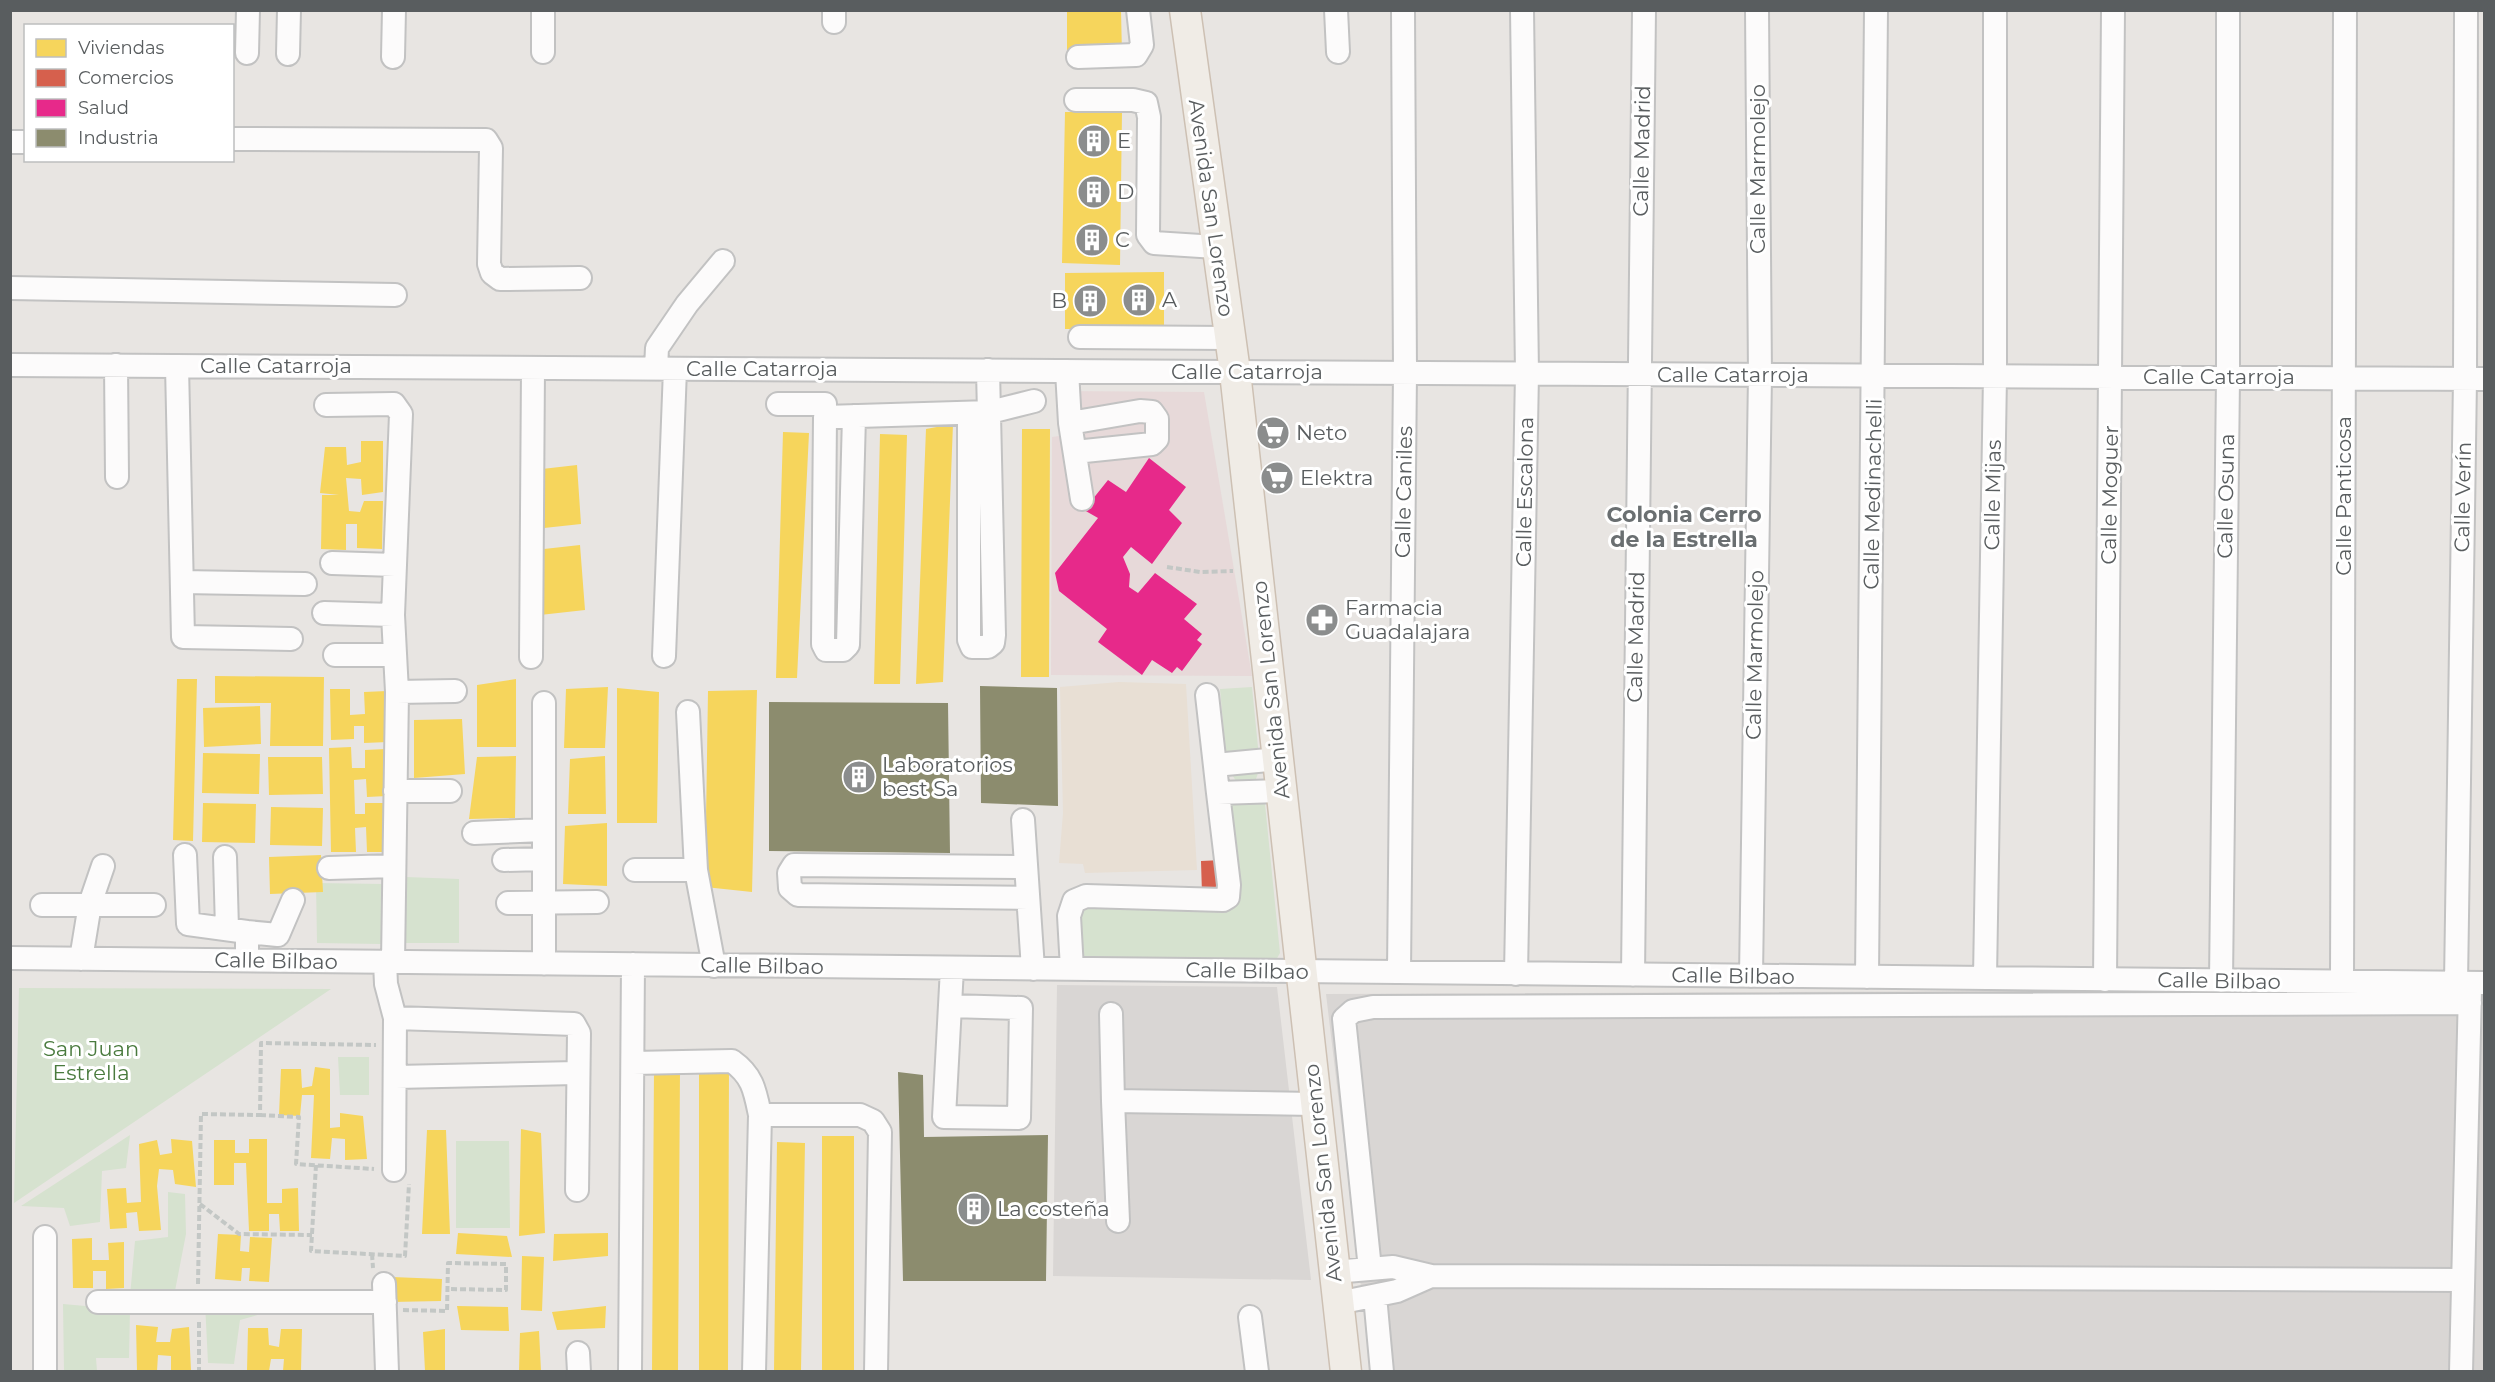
<svg xmlns="http://www.w3.org/2000/svg" width="2495" height="1382" font-family="Montserrat,sans-serif">
	<style>
		.commercial { fill: #e8dfd4 }
		.industrial { fill: #d9d6d4 }
		.medical { fill: #e7d9d9 }
		.green { fill: #d6e2cf }
		.homes { fill: #f6d55c }
		.shops { fill: #d6604d }
		.health { fill: #e7298a }
		.industry { fill: #8c8c6e }
		.lines { fill: none; stroke-linecap: round; stroke-linejoin: round }
		.minor-casing { stroke: #c2c2c2; stroke-width: 26 }
		.major-casing { stroke: #cdc0b3; stroke-width: 33 }
		.path { stroke: #c3c7c5; stroke-width: 4; stroke-dasharray: 6 3; stroke-linecap: butt }
		.minor { stroke: #fcfbfb; stroke-width: 22 }
		.major { stroke: #f0ece6; stroke-width: 30 }
		.labels { text-anchor: middle; stroke-width: 6; stroke-linejoin: round; paint-order: stroke }
		.poi-label { font-size: 21px; fill: #595d5f; stroke: #fff; text-anchor: start }
		.street-label { font-size: 21px; fill: #595d5f; stroke: #fff }
		.park-label { font-size: 21px; fill: #497a3d; stroke: #fff }
		.neighbourhood-label { font-size: 22px; font-weight: bold; fill: #6a6f71; stroke: #fff }
	</style>
	<rect width="100%" height="100%" fill="#e8e5e2"/>
	<path class="commercial" d="M1119,682L1186,684L1197,870L1085,873L1083,864L1059,863L1063,813L1060,687Z"/>
	<path class="industrial" d="M1057,985L1277,987L1311,1280L1053,1276Z
		M2484,989V1371H1371L1326,994Z"/>
	<path class="medical" d="M1058,391L1204,392L1252,676L1051,675L1052,437L1059,436Z"/>
	<path class="green" d="M1252,687L1260,767L1255,782L1238,784L1227,767L1220,689Z
		M1257,799L1265,804L1280,953L1276,960H1087L1081,953L1080,908L1085,903L1229,906L1230,807L1235,802Z
		M406,877L459,879V943H403Z
		M316,883L383,884L381,944L317,943Z
		M19,988L331,989L14,1203Z
		M338,1057H369V1095H340Z
		M130,1135L126,1168L102,1171L100,1222L70,1226L64,1208L21,1206Z
		M509,1141L510,1228H456V1141Z
		M168,1192L185,1194L186,1234L174,1296H130L135,1241L168,1237Z
		M205,1303L272,1311L240,1320L234,1364L208,1363Z
		M63,1304L130,1310L129,1358H96L97,1371H64Z"/>
	<path class="homes" d="M1067,10H1121L1122,55L1067,56Z
		M1065,112H1122L1120,265L1062,263Z
		M1164,272V329H1065V273Z
		M953,424L943,682L916,684L926,429Z
		M1022,429H1050L1049,677H1021Z
		M783,432L809,433L797,678H776Z
		M880,434L907,435L900,684H874Z
		M361,441H383V492L362,495L361,479L346,478L349,511L360,512L364,501H383L382,549L357,548V524H346V550L321,549L322,495H339L320,493L325,447H346L347,465L361,462Z
		M577,465L581,524L544,528L542,469Z
		M580,545L585,610L540,615L535,550Z
		M215,676L324,677L323,746H270L271,703H215Z
		M177,679H197L193,841L173,840Z
		M516,679V747H477V685Z
		M608,687L605,748H564L566,689Z
		M617,688L659,692L657,823H617Z
		M330,689H350V715L365,714L364,692L387,691L388,742L364,743V726H354V739L331,740Z
		M757,690L752,892L705,887L708,691Z
		M260,706L261,744L204,747L203,708Z
		M462,719L465,774L414,778V720Z
		M351,747L352,768H365V750L386,749L387,796L367,797L366,779L354,780L355,814H365V803H388L390,852H367L366,827L355,828L356,852H331L329,748Z
		M203,753L260,754L259,794L202,793Z
		M516,756L515,818L469,819L477,757Z
		M605,756L606,814H568L570,759Z
		M268,757H322L323,794L269,795Z
		M203,803L256,804L255,843L202,842Z
		M271,807L323,808L322,846L270,845Z
		M607,823V886L563,884L565,826Z
		M321,855L323,892L270,894L269,857Z
		M315,1067L330,1069V1128L340,1127V1113L363,1116L367,1159L345,1160V1139L332,1138L330,1159L311,1158L314,1095H302L300,1116L279,1115L281,1069H301L302,1088L312,1086Z
		M699,1068H729L728,1371H699Z
		M654,1069H680L678,1371H652Z
		M521,1129L541,1133L545,1233L519,1236Z
		M427,1130H446L450,1234H422Z
		M822,1136H854V1371H822Z
		M171,1139L192,1141L196,1187L175,1184L173,1170L159,1169L157,1186L161,1230L139,1231L137,1212L126,1213L127,1228L110,1229L107,1189L126,1188L127,1203L141,1202L139,1144L157,1140L160,1155L172,1153Z
		M249,1139H267V1203H282V1189L298,1188L299,1231H280L279,1214H269V1231H249L246,1163H234V1185H214V1140H235V1153H249Z
		M777,1142L805,1143L801,1371H774Z
		M458,1233L507,1236L512,1257L456,1254Z
		M608,1233V1256L553,1261L554,1234Z
		M218,1234L241,1235L240,1251L249,1252L250,1237L272,1238L269,1282L249,1281L250,1268H242L241,1281L215,1279Z
		M92,1238V1260H109L108,1243L124,1242V1288L106,1289V1271H93V1288H73L72,1239Z
		M522,1256L544,1257L542,1311L521,1310Z
		M392,1277L442,1279L441,1301L391,1302Z
		M457,1306L508,1307L509,1331L461,1330Z
		M606,1306L605,1328L557,1330L552,1312Z
		M136,1325L158,1327L156,1342H170L172,1329L189,1327L191,1371H171V1356L158,1355L157,1371H137Z
		M248,1328H268L269,1345L279,1347L281,1329H302L301,1371H283L284,1359H271L269,1371H247Z
		M445,1329V1371H425L423,1332Z
		M539,1331L541,1371H519L520,1333Z"/>
	<path class="shops" d="M1222,860L1224,893L1202,894L1201,861Z"/>
	<path class="health" d="M1149,458L1186,487L1169,510L1182,523L1152,564L1131,547L1123,557L1130,574L1129,587L1138,593L1155,573L1197,604L1184,619L1202,634L1197,640L1202,644L1182,671L1177,667L1172,673L1152,660L1142,675L1098,642L1107,629L1059,591L1055,573L1098,518L1084,510L1108,480L1126,492Z"/>
	<path class="industry" d="M980,686L1057,688L1058,806L981,803Z
		M769,702L948,703L950,853L769,851Z
		M898,1072L923,1075L924,1137L1048,1135L1046,1281H903Z"/>
	<g class="lines">
		<defs>
			<path id="minor" d="M1336,10L1338,52
				M834,22V10
				M543,52V10
				M247,53L248,10
				M288,54L289,10
				M393,57L394,10
				M1078,57L1136,55L1142,45L1138,10
				M1076,100H1133L1146,103L1149,117L1148,235L1154,243L1216,247
				M232,139L486,140L491,148L489,264L492,273L500,279L580,278
				M10,142H26
				M10,288L395,295
				M1080,337L1229,338
				M10,365L2484,379
				M116,365L117,477
				M177,366L183,637L291,639
				M656,368L657,348L687,304L723,261
				M1067,371L1070,423L1082,499
				M778,404H825
				M326,405L394,404L401,414L393,615L397,692L393,962
				M969,413V640L972,647H988L993,643L994,635L988,370
				M854,416L848,645L843,650H826L823,644L825,417L990,412L1034,401
				M1070,423L1140,411L1152,412L1157,419V439L1152,444L1075,452
				M332,563L395,565
				M182,582L305,584
				M324,613L393,615
				M335,655H394
				M664,656L675,369
				M531,657L533,368
				M397,692L455,691
				M1207,695L1218,793
				M688,712L696,870L714,966
				M1215,765L1279,759
				M395,791H450
				M1023,820L1033,969
				M474,833L543,830
				M185,855L188,924L247,932V960
				M225,857L227,929
				M504,860L543,859
				M1025,867L794,865L789,873L790,888L798,895L1028,898
				M329,868L394,866
				M635,870H696
				M508,903L597,902
				M42,905H154
				M247,932L278,935L293,900
				M10,958L2484,983
				M81,959L90,904L103,866
				M385,962L386,984L395,1018L394,1170
				M544,964V703
				M1072,969L1069,916L1074,901L1086,896L1223,900L1228,897L1229,885L1218,793L1283,791
				M1399,972L1405,373L1403,10
				M1516,974L1527,373L1522,10
				M1633,975L1644,10
				M1751,976L1760,375L1757,10
				M1867,977L1876,10
				M1985,978L1995,376V10
				M2105,980L2113,10
				M2221,981L2228,378V10
				M2342,982L2345,10
				M2456,983L2465,379L2466,10
				M950,1006L1021,1008L1019,1118L944,1117L952,968
				M1111,1014L1113,1101L1314,1104
				M395,1018L574,1024L579,1033L577,1190
				M633,1063L732,1061C753,1076 755,1091 760,1115L754,1372
				M396,1077L576,1073
				M1113,1101L1118,1221
				M760,1115H860L873,1121L880,1132L876,1372
				M1370,1269L1344,1019L1353,1011L1373,1007L2470,1003
				M1334,1272L1393,1267L1431,1276L2463,1280
				M384,1284L387,1372
				M1375,1296L1382,1372
				M98,1302H385
				M1338,1303L1397,1291L1431,1276
				M1250,1317L1257,1372
				M578,1353L579,1372
				M45,1372V1237
				M630,1372L633,964
				M2461,1372L2470,989"/>
			<path id="major" d="M1185,10L1235,372L1346,1372"/>
		</defs>
		<use href="#minor" class="minor-casing"/>
		<use href="#major" class="major-casing"/>
		<path class="path" d="M1167,567L1200,572L1233,571
			M260,1115L299,1117L296,1164L374,1169
			M316,1165L311,1251L405,1256L409,1184
			M200,1204L239,1234L312,1235
			M372,1254L373,1268
			M198,1284L201,1114L260,1115L261,1043L376,1045
			M403,1310L447,1311L448,1263L506,1264V1290L447,1289
			M199,1322V1372"/>
		<use href="#minor" class="minor"/>
		<use href="#major" class="major"/>
	</g>
	<defs>
		<symbol id="building-disc" viewBox="-11 -11 22 22"><circle r="9.5" fill="#8b8d8d" stroke="#fff"/><path d="M-4-6H4V6H1V3H-1V6H-4ZM-2.5-4.3h1.7v1.8h-1.7ZM.8-4.3h1.7v1.8H.8ZM-2.5-1h1.7V.8h-1.7ZM.8-1h1.7V.8H.8Z" fill="#fff"/></symbol>
		<symbol id="supermarket-disc" viewBox="-11 -11 22 22"><circle r="9.5" fill="#8b8d8d" stroke="#fff"/><path d="M-6-5.5h2.5l.6 2H6L4.5 2H-2.5L-4.4-4H-6ZM-1.5 3.2a1.3 1.3 0 1 0 .1 0ZM3 3.2a1.3 1.3 0 1 0 .1 0Z" fill="#fff"/></symbol>
		<symbol id="pharmacy-disc" viewBox="-11 -11 22 22"><circle r="9.5" fill="#8b8d8d" stroke="#fff"/><path d="M-2-6h4v4h4v4h-4v4h-4v-4h-4v-4h4Z" fill="#fff"/></symbol>
	</defs>
	<g fill-rule="evenodd">
		<use href="#building-disc" x="1075" y="122" width="38" height="38"/>
		<use href="#building-disc" x="1075" y="173" width="38" height="38"/>
		<use href="#building-disc" x="1073" y="221" width="38" height="38"/>
		<use href="#building-disc" x="1120" y="281" width="38" height="38"/>
		<use href="#building-disc" x="1071" y="282" width="38" height="38"/>
		<use href="#supermarket-disc" x="1254" y="414" width="38" height="38"/>
		<use href="#supermarket-disc" x="1258" y="459" width="38" height="38"/>
		<use href="#pharmacy-disc" x="1303" y="601" width="38" height="38"/>
		<use href="#building-disc" x="840" y="758" width="38" height="38"/>
		<use href="#building-disc" x="955" y="1190" width="38" height="38"/>
	</g>
	<g class="labels">
		<g class="poi-label">
			<text x="1117" y="148">E</text>
			<text x="1117" y="199">D</text>
			<text x="1115" y="247">C</text>
			<text x="1162" y="307">A</text>
			<text x="1067" y="308" text-anchor="end">B</text>
			<text x="1296" y="440">Neto</text>
			<text x="1300" y="485">Elektra</text>
			<text x="1345" y="615">Farmacia<tspan x="1345" dy="24">Guadalajara</tspan></text>
			<text x="882" y="772">Laboratorios<tspan x="882" dy="24">best Sa</tspan></text>
			<text x="997" y="1216">La costeña</text>
		</g>
		<g class="street-label">
			<text transform="translate(1642 151) rotate(-89)" y="7">Calle Madrid</text>
			<text transform="translate(1758 169) rotate(-90)" y="7">Calle Marmolejo</text>
			<text transform="translate(1211 208) rotate(82)" y="7">Avenida San Lorenzo</text>
			<text x="276" y="373">Calle Catarroja</text>
			<text x="762" y="376">Calle Catarroja</text>
			<text x="1247" y="379">Calle Catarroja</text>
			<text x="1733" y="382">Calle Catarroja</text>
			<text x="2219" y="384">Calle Catarroja</text>
			<text transform="translate(1404 492) rotate(-89)" y="7">Calle Caniles</text>
			<text transform="translate(1525 492) rotate(-89)" y="7">Calle Escalona</text>
			<text transform="translate(1873 494) rotate(-89)" y="7">Calle Medinachelli</text>
			<text transform="translate(1993 495) rotate(-89)" y="7">Calle Mijas</text>
			<text transform="translate(2110 495) rotate(-89)" y="7">Calle Moguer</text>
			<text transform="translate(2226 496) rotate(-89)" y="7">Calle Osuna</text>
			<text transform="translate(2344 496) rotate(-90)" y="7">Calle Panticosa</text>
			<text transform="translate(2463 497) rotate(-89)" y="7">Calle Verín</text>
			<text transform="translate(1636 637) rotate(-89)" y="7">Calle Madrid</text>
			<text transform="translate(1755 655) rotate(-89)" y="7">Calle Marmolejo</text>
			<text transform="translate(1271 690) rotate(-96)" y="7">Avenida San Lorenzo</text>
			<text transform="translate(276 961) rotate(1)" y="7">Calle Bilbao</text>
			<text transform="translate(762 966) rotate(1)" y="7">Calle Bilbao</text>
			<text transform="translate(1247 971) rotate(1)" y="7">Calle Bilbao</text>
			<text transform="translate(1733 976) rotate(1)" y="7">Calle Bilbao</text>
			<text transform="translate(2219 981) rotate(1)" y="7">Calle Bilbao</text>
			<text transform="translate(1323 1173) rotate(-96)" y="7">Avenida San Lorenzo</text>
		</g>
		<g class="park-label">
			<text x="91" y="1056">San Juan<tspan x="91" dy="24">Estrella</tspan></text>
		</g>
		<g class="neighbourhood-label">
			<text x="1684" y="522">Colonia Cerro<tspan x="1684" dy="25">de la Estrella</tspan></text>
		</g>
	</g>
	<rect width="2495" height="1382" fill="none" stroke="#595d5f" stroke-width="24"/>
	<rect x="24" y="24" width="210" height="138" fill="#ffffff" stroke="#bdbebf" stroke-width="1.5"/>
	<rect x="36" y="39" width="30" height="18" fill="#f6d55c" stroke="#bdbebf" stroke-width="1.5"/>
	<text x="78" y="54" font-size="18" fill="#595d5f">Viviendas</text>
	<rect x="36" y="69" width="30" height="18" fill="#d6604d" stroke="#bdbebf" stroke-width="1.5"/>
	<text x="78" y="84" font-size="18" fill="#595d5f">Comercios</text>
	<rect x="36" y="99" width="30" height="18" fill="#e7298a" stroke="#bdbebf" stroke-width="1.5"/>
	<text x="78" y="114" font-size="18" fill="#595d5f">Salud</text>
	<rect x="36" y="129" width="30" height="18" fill="#8c8c6e" stroke="#bdbebf" stroke-width="1.5"/>
	<text x="78" y="144" font-size="18" fill="#595d5f">Industria</text>
</svg>
